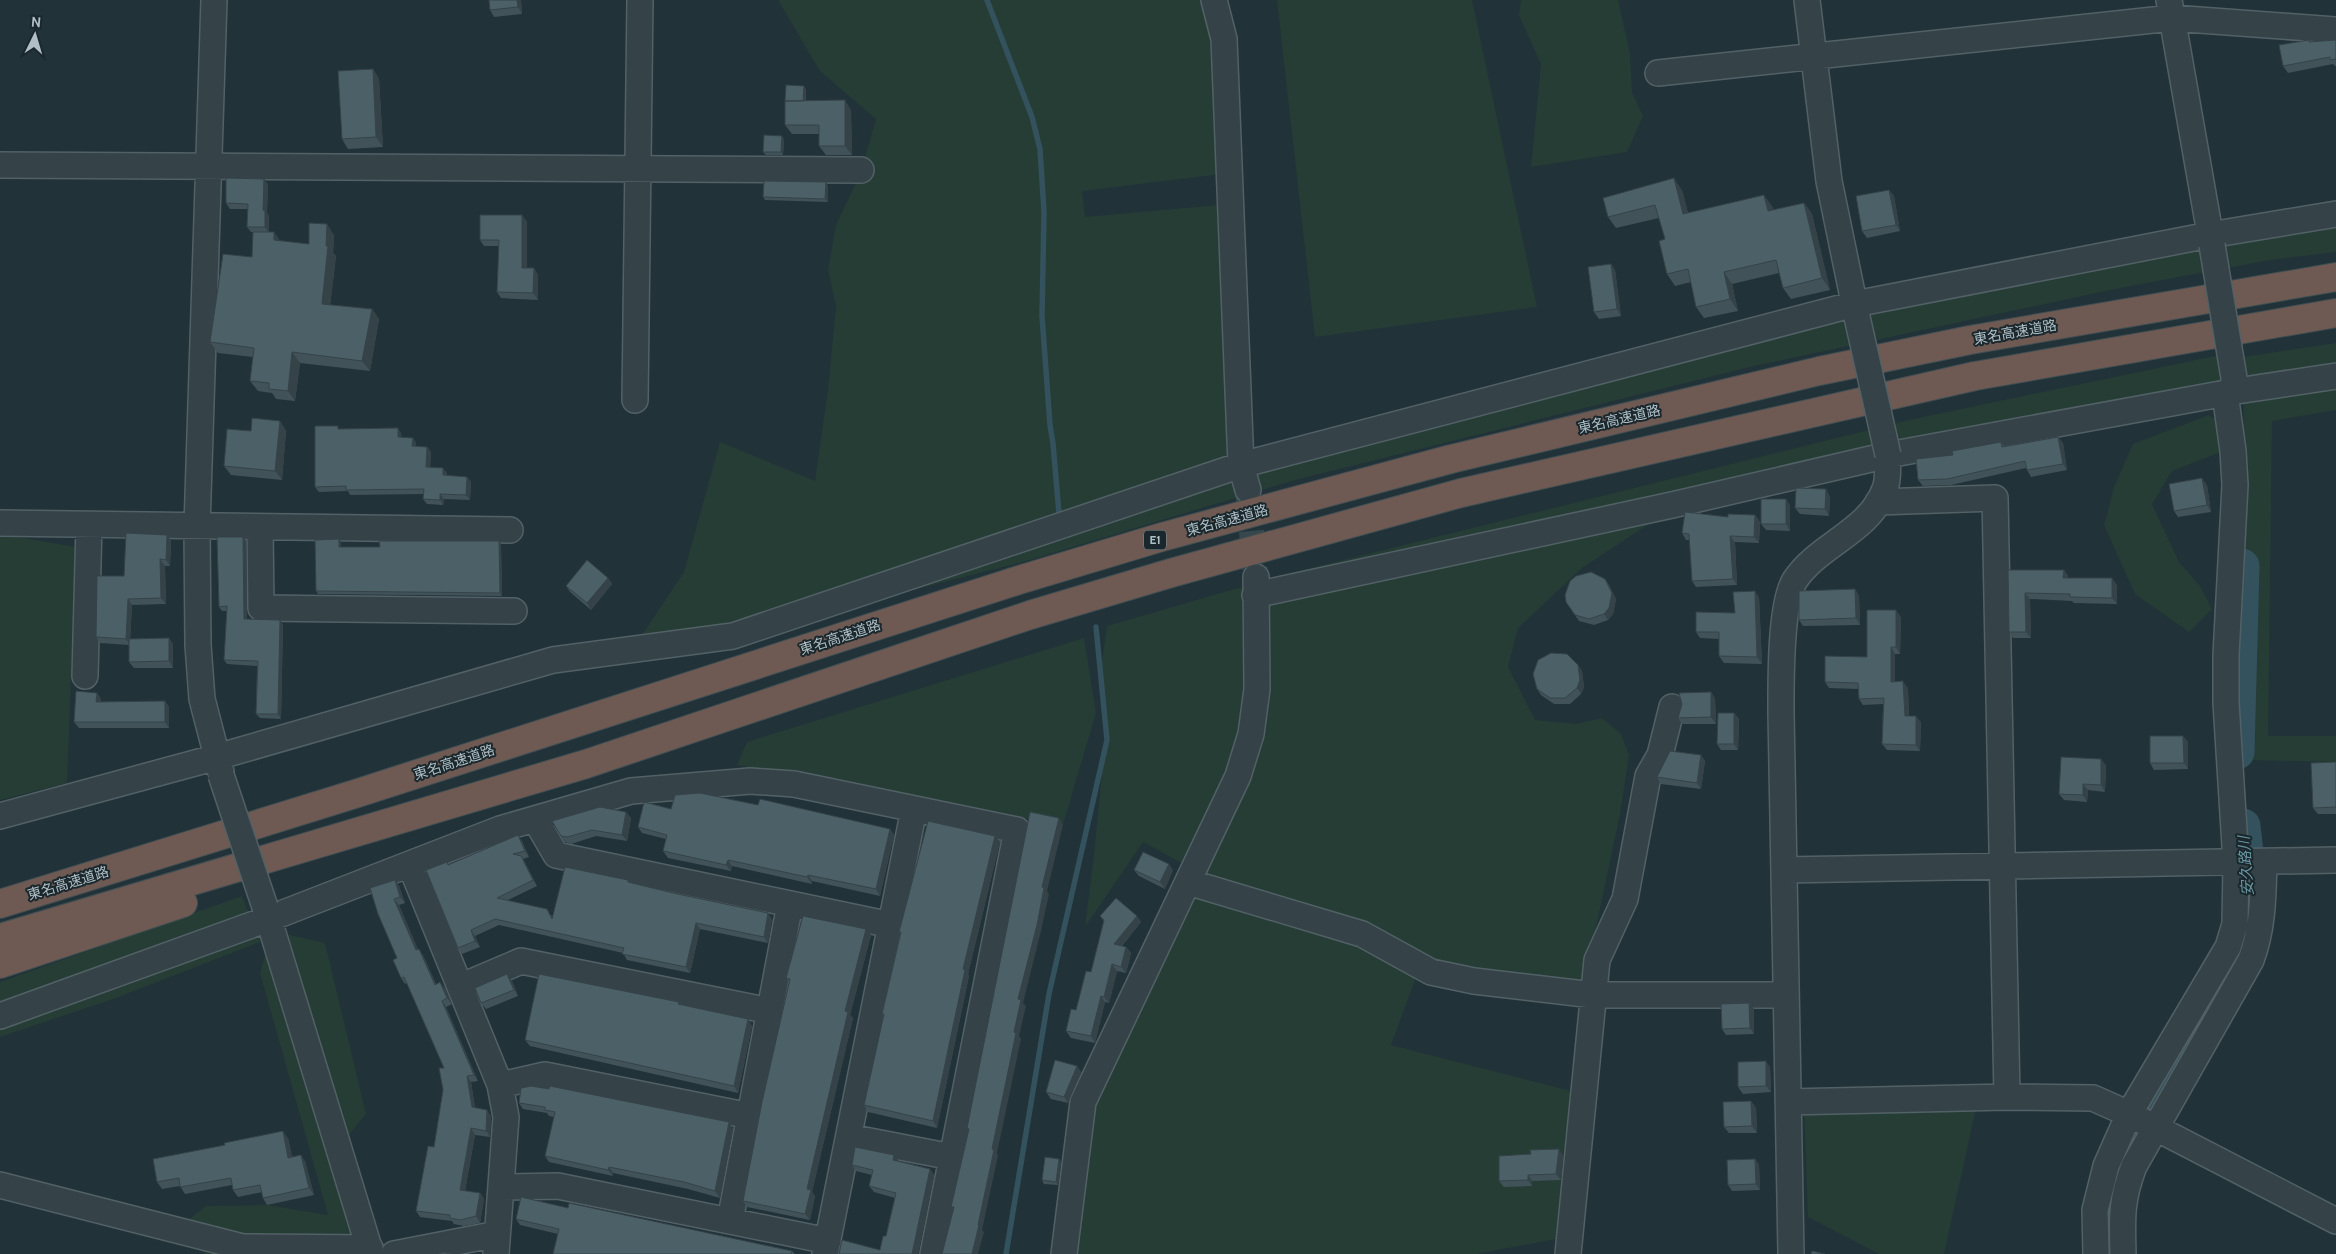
<svg xmlns="http://www.w3.org/2000/svg" width="2336" height="1254" font-family="Cabin,'Noto Sans JP',sans-serif">
	<style>
		.green { fill: #263d36 }
		.lines { fill: none; stroke-linecap: round; stroke-linejoin: round }
		.stream { stroke: #33525d; stroke-width: 5.5 }
		.river { stroke: #33525d; stroke-width: 35 }
		.minor-tunnel { stroke: #36474d; stroke-width: 25; stroke-dasharray: 25 12; stroke-linecap: butt }
		.minor-casing { stroke: #526166; stroke-width: 28 }
		.highway-casing { stroke: #3f4e53; stroke-width: 30 }
		.minor { stroke: #354348; stroke-width: 25 }
		.highway { stroke: #6e5a52; stroke-width: 28 }
		.minor-bridge-casing { stroke: #526166; stroke-width: 28; stroke-linecap: butt }
		.minor-bridge { stroke: #354348; stroke-width: 25 }
		.wall { fill: #415359 }
		.shaded-wall { fill: #354348 }
		.building { fill: #4c6067; stroke: #354348 }
		.labels { text-anchor: middle; stroke-width: 4; stroke-linejoin: round; paint-order: stroke }
		.shield { fill: #1a282d; stroke: #829297; stroke-width: 1 }
		.shield-label { font-size: 12px; font-weight: bold; fill: #afbfc5 }
		.street-label { font-size: 14px; fill: #afbfc5; stroke: #1a282d }
		.water-label { font-size: 15px; font-style: italic; fill: #6995a3; stroke: #1a282d }
	</style>
	<rect width="100%" height="100%" fill="#213238"/>
	<path class="green" d="M778,0H1214L1230,173L1082,191L1085,217L1231,204L1241,465L1602,371L2186,249L2336,222V252L2270,260L2120,288L1754,366L1295,480L1023,562L727,637L638,641L684,572L720,442L815,481L828,390L836,306L828,270L836,225L860,175L876,119L820,71Z
		M1277,0H1472L1537,307L1315,337Z
		M1521,0H1618L1630,54L1632,92L1643,116L1627,152L1531,167L1541,64L1519,15Z
		M2336,343V410L2272,421L2268,736H2336V762L2250,760L2244,443L2172,471L2152,504L2179,562L2200,586L2212,609L2189,632L2135,594L2104,525L2114,487L2133,444L2209,415L2244,442L2243,357Z
		M2220,355L2226,385L1661,516L1582,568L1518,628L1508,667L1535,720L1576,724L1602,718L1621,734L1629,755L1620,814L1582,994L1420,966L1391,1045L1575,1092L1561,1238L1476,1254H1064L1104,1059L1194,870L1143,842L1085,927L1094,855L1106,731L1100,674L1107,626L1283,575L1909,420Z
		M0,534L76,547L67,783L0,800Z
		M1084,638L1096,713L1063,825L737,765L747,742Z
		M242,896L260,942L116,998L0,1037V982Z
		M272,931L325,943L366,1114L339,1147L379,1254H206L176,1230L206,1206L267,1205L328,1215L260,973Z
		M1977,1104L1944,1254H1879L1808,1217L1804,1109Z"/>
	<g class="lines">
		<path class="stream" d="M987,0L1032,117L1040,149L1044,212L1042,316L1050,425L1053,444L1059,513
			M1006,1254L1049,994L1107,740L1096,627"/>
		<path class="river" d="M2237,752L2242,566
			M2108,1254V1210L2111,1182L2125,1152L2238,955L2249,922V879L2243,826"/>
		<path class="minor-tunnel" d="M1248,494L1255,569"/>
		<defs>
			<path id="minor" d="M214,0L197,527L198,645L202,699L221,772
				M1214,0L1224,39L1241,465L1248,490
				M1807,0L1829,181L1857,317
				M2169,0L2212,245
				M1658,73L2172,18L2336,30
				M0,165L861,170
				M635,400L640,0
				M1878,502L1995,498L2007,1097
				M0,523L510,530
				M260,527L261,608L514,611
				M1255,595L1672,505L1888,455L2237,391L2336,376
				M85,676L89,525
				M0,816L217,757L553,660L733,636L1241,465L1855,304L2204,236L2336,214
				M535,819L556,855L891,925
				M410,864L500,1085L506,1117L496,1254
				M1784,870L2336,860
				M1188,882L1362,934L1431,972L1474,981L1593,995H1786
				M265,907L371,1254
				M460,987L521,961L770,1011
				M0,1016L268,919L500,829L631,791L750,781L794,784L1017,830L933,1254
				M500,1085L545,1075L750,1116
				M1788,1102L2007,1097L2093,1098L2129,1114L2336,1221
				M849,1137L952,1157
				M0,1185L243,1247L370,1248
				M501,1187L558,1186L828,1241
				M730,1221L790,904
				M394,1254L497,1234
				M825,1254L914,809
				M1064,1254L1083,1102L1238,776L1251,734L1257,689L1256,577
				M1568,1254L1597,960L1625,899L1648,776L1660,755L1672,707
				M1791,1254L1781,712C1781,682 1780,603 1795,580C1819,544 1869,532 1885,489C1889,479 1887,465 1888,455
				M2096,1254L2095,1210L2106,1166L2129,1114L2228,947L2235,924L2236,862L2226,703V655L2235,485L2233,451L2225,393
				M2123,1254C2122,1218 2121,1200 2134,1166L2251,960C2263,928 2263,896 2264,862"/>
			<path id="highway" d="M0,904L358,793L1019,580L1162,537L1451,459L1819,371L1970,340L2336,277
				M0,938L586,764L1030,615L1171,573L1461,493L1975,376L2336,313
				M0,964L183,903"/>
		</defs>
		<use href="#minor" class="minor-casing"/>
		<use href="#highway" class="highway-casing"/>
		<use href="#minor" class="minor"/>
		<use href="#highway" class="highway"/>
		<defs>
			<path id="minor-bridge" d="M2212,245L2234,378
				M1857,317L1888,455
				M221,775L265,907"/>
		</defs>
		<use href="#minor-bridge" class="minor-bridge-casing"/>
		<use href="#minor-bridge" class="minor-bridge"/>
	</g>
	<path class="wall" d="M489,0H521L522,14L494,17L490,10Z
		M2309,40L2310,42L2336,40V66H2335L2333,64L2288,73L2283,66Z
		M373,69L379,79L383,147L348,149L342,139Z
		M806,89V101L851,110L852,155H826L819,146V134H792L785,125Z
		M784,139L783,155H766L763,152Z
		M268,184L267,213L269,216V232H274L280,241L309,244L334,235L333,253L336,256L330,305L372,309L379,319L370,371L300,363L295,401L276,399L272,393L258,391L250,381L253,357L218,353L210,342L252,257L253,232H251L247,227L248,209H230L226,203Z
		M828,186V202L765,200L763,197Z
		M1682,190L1688,213L1772,206L1773,210L1804,203L1812,214L1830,290L1791,299L1783,288L1779,273L1732,284L1738,311L1704,318L1696,307L1691,282L1675,286L1667,274L1665,239L1659,218L1616,228L1608,217Z
		M1889,190L1894,196L1900,231L1867,238L1862,231Z
		M522,215L527,222V268H534L538,275V300L501,298L497,292L499,246H484L480,240Z
		M1611,264L1615,270L1621,316L1599,319L1594,312Z
		M280,421L286,431L282,480L231,475L224,466L251,431Z
		M340,429L401,433V438H413L416,443V447H427L431,452L430,467L447,473V476L467,477L471,482L470,500L444,499L443,505L427,504L423,499L424,494L350,495L348,491L319,492L315,487Z
		M2058,437L2063,443L2067,470L2031,477L2027,470L2026,468L1951,485L1923,486L1918,480L1953,455L2001,442L2004,446Z
		M2207,485L2211,512L2178,517L2174,511Z
		M1830,496L1829,516L1800,514L1795,508Z
		M1790,505V531L1766,530L1761,524Z
		M1755,515L1760,522L1759,543L1735,542L1737,585L1696,587L1692,581L1690,540H1686L1682,533L1728,517Z
		M167,535L171,541L170,566H165L166,604L132,605L130,639L169,638L173,644V668H134L129,662V645L100,643L96,637L124,576Z
		M243,537L246,542L247,619L283,624L281,719L260,718L256,714L257,666L227,664L224,660L227,611H222L219,607Z
		M339,539L341,542V547H380L501,544L502,596L318,594L316,591Z
		M2008,570H2064L2068,576V578L2117,585V604L2074,603L2072,601L2030,599L2031,638H2013L2009,632Z
		M608,578L612,584L591,610L570,592L566,586Z
		M1605,579L1609,585L1616,599L1613,614L1608,620L1594,625L1579,621L1566,602Z
		M1855,589L1859,596L1860,625L1803,626L1799,620Z
		M1759,597L1762,664L1724,663L1719,656V639L1700,638L1696,632L1735,613Z
		M1901,617L1900,654H1895V682L1908,688L1909,716L1921,722L1920,751L1887,750L1882,744L1883,704L1863,705L1859,699L1858,689L1829,688L1825,682L1867,657Z
		M1578,665L1582,671L1584,687L1581,694L1570,704H1554L1541,695L1537,689Z
		M1711,692L1715,699L1716,724H1682L1678,718Z
		M97,693L101,699V702L165,701L169,707V728H79L74,722Z
		M1734,713L1739,719L1738,750H1721L1717,744Z
		M2183,736L2188,742V769L2154,770L2150,763Z
		M1701,755L1705,761L1701,789L1661,784L1657,777Z
		M2336,762V814H2318L2313,808Z
		M2106,765L2105,792L2088,790L2087,802L2064,800L2059,794Z
		M758,805L890,829L894,835L880,896L812,881V884L732,866L731,871L668,858L663,851L666,839L642,833L638,827L671,809Z
		M626,812L631,818L627,841L596,836L571,844L565,842L561,836Z
		M995,836L1000,842L968,974L969,976L937,1128L868,1112L864,1105L884,1016L882,1014L900,934L899,932Z
		M522,841L529,857L523,859L537,886L508,900L551,915L553,918L628,880L630,883L772,919L768,943L700,929L690,973L627,960L623,953L499,925L475,936L480,947L462,954L458,948L448,864Z
		M1134,870H1173L1165,889L1139,876Z
		M395,880L399,886L405,903L399,905L418,950L423,955L436,984L445,988L452,1004L446,1007L478,1081L471,1082L475,1108L491,1116L490,1137L475,1135L465,1191L480,1193L484,1199L480,1223L464,1226L454,1224L452,1221L420,1217L416,1211L434,1147L443,1090L444,1068L407,983L405,984L401,978L397,958L370,888Z
		M1100,916H1137L1141,922L1122,946L1126,947L1131,953L1126,973L1117,971L1109,1003L1105,1002L1095,1043L1071,1038L1066,1031L1076,1010L1091,972L1104,922Z
		M866,929L871,935L850,1015L853,1018L812,1192L815,1196L810,1220L747,1207L743,1201L789,982L786,978Z
		M512,981L518,996L486,1009L481,1003Z
		M1749,1003L1754,1009V1034L1726,1035L1722,1029Z
		M681,1004L752,1026L738,1093L530,1046L525,1040Z
		M1077,1066L1081,1072L1068,1103L1051,1099L1046,1092Z
		M1770,1067L1771,1092L1743,1094L1738,1087Z
		M1751,1101L1756,1108L1757,1133H1729L1724,1127Z
		M519,1103L729,1122L733,1129L720,1198L688,1189L613,1173V1176L549,1162L545,1156L554,1117L549,1116L547,1113L523,1109Z
		M288,1138L292,1157L305,1161L314,1195L267,1205L263,1198L262,1192L238,1197L233,1190L232,1185L185,1194L180,1186L162,1189L157,1182Z
		M1563,1155L1561,1180L1532,1181V1186L1504,1187L1499,1181Z
		M1059,1159L1061,1162L1058,1185L1044,1184L1042,1180Z
		M1755,1159L1759,1165L1760,1190L1732,1191L1728,1185Z
		M899,1161L930,1169L934,1175L918,1254L880,1250L886,1236L895,1198L874,1192L869,1186L872,1175L856,1171L852,1165Z
		M568,1208L792,1251L795,1254H553L558,1234L520,1225L516,1219Z"/>
	<path class="shaded-wall" d="M517,0H521L522,14L518,7Z
		M373,69L379,79L383,147L376,137Z
		M804,86L806,89L805,106L803,102Z
		M845,100L851,110L852,155L845,146Z
		M782,136L784,139L783,155L781,152Z
		M1674,178L1682,190L1691,225L1683,214Z
		M264,179L268,184L267,213L269,216V233L265,227L263,210Z
		M826,182L828,186V202L825,199Z
		M1889,190L1894,196L1900,231L1896,225Z
		M1764,195L1772,206L1776,223L1768,211Z
		M1804,203L1812,214L1830,290L1822,278Z
		M522,215L527,222V274L522,268Z
		M327,224L334,235L333,253L336,256L329,315L322,304Z
		M274,232L281,243L274,240Z
		M1611,264L1615,270L1621,316L1617,309Z
		M534,268L538,275V300L533,293Z
		M1724,272L1732,284L1738,311L1730,299Z
		M372,309L379,319L370,371L362,361Z
		M292,352L300,363L295,401L288,391Z
		M280,421L286,431L282,480L275,471Z
		M398,428L401,433L402,442L398,437Z
		M2058,437L2063,443L2067,470L2063,464Z
		M413,438L416,443V451L412,446Z
		M427,447L431,452L430,472L426,467Z
		M443,468L447,473L446,480L443,475Z
		M467,477L471,482L470,500L466,495Z
		M2202,478L2207,485L2211,512L2207,505Z
		M1826,489L1830,496L1829,516L1825,509Z
		M440,494L444,499L443,505L440,500Z
		M1786,499L1790,505V531L1786,524Z
		M1755,515L1760,522L1759,543L1754,537Z
		M167,535L171,541L170,566L166,560Z
		M1730,536L1735,542L1737,585L1733,579Z
		M243,537L246,542L247,624L244,619Z
		M339,539L341,542V550L339,547Z
		M499,541L501,544L502,596L500,593Z
		M160,559L165,566L166,604L161,598Z
		M2064,570L2068,576V584L2063,578Z
		M608,578L612,584L591,610L587,603Z
		M2112,578L2117,585V604L2112,598Z
		M1605,579L1609,585L1616,599L1613,614L1608,620L1604,614Z
		M1855,589L1859,596L1860,625L1856,618Z
		M1755,591L1759,597L1762,664L1757,657Z
		M2025,593L2030,599L2031,638L2026,632Z
		M128,599L132,605L130,645L126,639Z
		M1896,610L1901,617L1900,654L1896,647Z
		M280,620L283,624L281,719L278,714Z
		M169,638L173,644V668L169,661Z
		M1891,647L1895,654V688L1891,682Z
		M1578,665L1582,671L1584,687L1581,694L1577,688Z
		M1903,681L1908,688L1909,722L1905,716Z
		M1711,692L1715,699L1716,724L1711,717Z
		M97,693L101,699V708L96,702Z
		M165,701L169,707V728L165,722Z
		M1734,713L1739,719L1738,750L1734,744Z
		M1916,716L1921,722L1920,751L1916,745Z
		M2183,736L2188,742V769L2184,763Z
		M1701,755L1705,761L1701,789L1697,783Z
		M2101,759L2106,765L2105,792L2101,785Z
		M2083,784L2088,790L2087,802L2083,795Z
		M626,812L631,818L627,841L622,835Z
		M1059,818L1063,825L1047,891L1049,894L1041,931L1023,1003L1026,1006L1019,1036L1021,1039L997,1153L998,1156L982,1230L984,1232L978,1254H972L1014,1032L1018,999L1042,887Z
		M890,829L894,835L880,896L876,889Z
		M518,835L522,841L529,857L525,851Z
		M995,836L1000,842L968,974L969,976L937,1128L933,1121L963,969Z
		M521,856L525,862L537,886L533,880Z
		M728,860L732,866L731,871L726,865Z
		M1169,864L1173,870L1165,889L1160,882Z
		M808,875L812,881V884L807,877Z
		M395,880L399,886L405,903L400,897Z
		M394,899L399,905L421,956L416,950Z
		M768,913L772,919L768,943L764,937Z
		M1137,916L1141,922L1118,950L1114,944Z
		M696,923L700,929L690,973L686,967Z
		M866,929L871,935L850,1015L853,1018L812,1192L815,1196L810,1220L805,1214L807,1189L845,1011Z
		M471,930L475,936L480,947L475,941Z
		M1126,947L1131,953L1126,973L1121,967Z
		M419,949L423,955L439,991L435,985Z
		M1112,964L1117,971L1109,1003L1104,997Z
		M507,974L512,981L518,996L514,990Z
		M440,982L445,988L452,1004L447,998Z
		M1101,996L1105,1002L1095,1043L1091,1036Z
		M442,1001L446,1007L478,1081L474,1075Z
		M1749,1003L1754,1009V1034L1750,1028Z
		M748,1019L752,1026L738,1093L734,1086Z
		M1766,1061L1770,1067L1771,1092L1766,1086Z
		M1077,1066L1081,1072L1068,1103L1064,1097Z
		M467,1076L471,1082L476,1114L472,1107Z
		M1751,1101L1756,1108L1757,1133L1752,1126Z
		M487,1110L491,1116L490,1137L486,1131Z
		M729,1122L733,1129L720,1198L715,1191Z
		M471,1128L475,1135L464,1196L460,1190Z
		M283,1131L288,1138L293,1164L288,1158Z
		M1559,1149L1563,1155L1561,1180L1556,1174Z
		M301,1155L305,1161L314,1195L309,1188Z
		M894,1155L899,1161L893,1160Z
		M1059,1159L1061,1162L1058,1185L1056,1182Z
		M1755,1159L1759,1165L1760,1190L1756,1184Z
		M609,1167L613,1173V1176L608,1170Z
		M930,1169L934,1175L918,1254H912Z
		M1528,1175L1532,1181V1186L1528,1180Z
		M480,1193L484,1199L480,1223L476,1216Z"/>
	<path class="building" d="M489,0H517L518,7L490,10Z
		M2309,40V42L2336,40V59L2330,60V57L2283,66L2279,45Z
		M373,69L376,137L342,139L338,71Z
		M786,85L804,86L803,101H785Z
		M845,100V146H819V125H785V101Z
		M764,135L782,136L781,152H763Z
		M226,178L264,179L263,210L265,211V227H247L248,204L226,203Z
		M1674,178L1683,214L1764,195L1768,211L1804,203L1822,278L1783,288L1776,260L1724,272L1730,299L1696,307L1688,269L1667,274L1659,241L1665,239L1655,205L1608,217L1603,198Z
		M764,181L826,182L825,199L763,197Z
		M1889,190L1896,225L1862,231L1856,196Z
		M480,215H522V268H534L533,293L497,292L499,240H480Z
		M309,223L327,224L326,246H328L322,304L372,309L362,361L292,352L288,391L269,389V383L250,381L254,348L210,342L223,254L252,257L253,232H274V240L309,244Z
		M1611,264L1617,309L1594,312L1588,267Z
		M252,418L280,421L275,471L224,466L227,429L251,431Z
		M315,426H338V429L398,428V437L413,438L412,446L427,447L426,467L443,468V475L467,477L466,495L440,494V500L423,499L424,489L346,490V486L315,487Z
		M2058,437L2063,464L2027,470L2025,461L1947,479L1918,480L1916,459L1953,455L1952,451L2001,442L2002,447Z
		M2202,478L2207,505L2174,511L2169,484Z
		M1796,488L1826,489L1825,509L1795,508Z
		M1761,499H1786V524H1761Z
		M1685,512L1728,517V514L1755,515L1754,537L1730,536L1733,579L1692,581L1689,534L1682,533Z
		M126,533L167,535L166,560L160,559L161,598L128,599L126,639L96,637L97,576H124Z
		M217,537H243L244,619L280,620L278,714H256L258,661L224,660L227,606L219,607Z
		M339,539V547H380L379,541H499L500,593L316,591L315,540Z
		M587,560L608,578L587,603L566,586Z
		M2008,570H2064L2063,578H2112V598L2070,597V594L2025,593L2026,632H2009Z
		M1591,572L1605,579L1612,593L1609,608L1604,614L1589,619L1575,615L1566,602L1565,595L1570,581L1576,576Z
		M1855,589L1856,618L1799,620V591Z
		M1755,591L1757,657L1719,656V632H1696V612L1735,613L1733,592Z
		M1867,610H1896V647H1891V682L1903,681L1905,716H1916V745L1882,744L1884,698L1859,699L1858,683L1825,682V656L1867,657Z
		M169,638V661L129,662V639Z
		M1551,653L1567,654L1578,665L1580,680L1577,688L1565,698H1550L1537,689L1533,674L1538,660Z
		M76,691L97,693L96,702L165,701V722H74Z
		M1711,692V717L1678,718L1682,704L1679,693Z
		M1718,713H1734V744H1717Z
		M2150,736H2183L2184,763H2150Z
		M1670,751L1701,755L1697,783L1657,777Z
		M2061,757L2101,759V785L2083,784V795L2059,794Z
		M2336,762V807L2313,808L2311,763Z
		M700,793L758,805L760,799L890,829L876,889L808,875L807,877L728,860L726,865L663,851L667,835L638,827L644,802L671,809L675,795Z
		M600,807L626,812L622,835L592,830L567,837L561,836L552,821Z
		M1030,812L1059,818L1042,887L1044,888L1037,925L1018,999L1021,1000L1014,1032L1016,1033L992,1149L994,1150L978,1225H979L972,1254H942L954,1207H951L969,1129L967,1128Z
		M928,821L995,836L963,969L965,970L933,1121L864,1105L884,1014H882L901,932H899Z
		M518,835L525,851L513,854L521,856L533,880L497,898L547,909L552,919L565,867L628,880V882L673,893L768,913L764,937L696,923L686,967L622,954L624,948L495,919L471,930L475,941L458,948L426,870L447,862L448,865Z
		M1143,852L1169,864L1160,882L1134,870Z
		M395,880L400,897L394,899L416,950L419,949L435,985L440,982L447,998L442,1001L474,1075L467,1076L472,1107L487,1110L486,1131L471,1128L460,1190L480,1193L476,1216L460,1220L450,1218V1215L416,1211L428,1146L434,1147L443,1090L439,1068H444L404,977L401,978L393,960L397,958L378,914L370,888Z
		M1116,898L1137,916L1114,944L1126,947L1121,967L1112,964L1104,997L1101,996L1091,1036L1066,1031L1071,1009L1076,1010L1086,971L1091,972L1104,920L1100,916Z
		M803,916L866,929L845,1011L848,1012L807,1189L811,1190L805,1214L743,1201L762,1102L790,979L786,978Z
		M507,974L514,990L481,1003L475,988Z
		M539,974L679,1002L678,1004L748,1019L734,1086L525,1040Z
		M1749,1003L1750,1028L1722,1029L1721,1004Z
		M1055,1060L1077,1066L1064,1097L1046,1092Z
		M1766,1061V1086L1738,1087V1062Z
		M531,1086L549,1089L550,1086L729,1122L715,1191L684,1182L609,1167L608,1170L545,1156L555,1112L545,1110V1107L519,1103L521,1088Z
		M1751,1101L1752,1126L1724,1127L1723,1102Z
		M283,1131L288,1158L301,1155L309,1188L263,1198L260,1185L233,1190L231,1178L180,1187L179,1178L157,1182L153,1159L225,1145L224,1143Z
		M855,1147L894,1155L893,1160L930,1169L912,1254H839L842,1240L880,1250L883,1236H886L896,1193L869,1186L873,1170L852,1165Z
		M1559,1149L1556,1174L1528,1175V1180L1499,1181V1156L1531,1154L1530,1150Z
		M1045,1157L1059,1159L1056,1182L1042,1180Z
		M1755,1159L1756,1184L1728,1185L1727,1160Z
		M521,1197L568,1208L569,1203L792,1251L791,1254H553L559,1229L516,1219Z
		M1812,1251L1825,1254H1811Z
		M444,1252L456,1254H434Z"/>
	<g class="labels">
		<rect class="shield" x="1144" y="530.5" width="22" height="19" rx="4"/>
		<g class="shield-label">
			<text x="1155" y="544">E1</text>
		</g>
		<g class="street-label">
			<text transform="translate(2015 332) rotate(-10)" y="5">東名高速道路</text>
			<text transform="translate(1619 419) rotate(-13)" y="5">東名高速道路</text>
			<text transform="translate(1227 520) rotate(-15)" y="5">東名高速道路</text>
			<text transform="translate(840 637) rotate(-18)" y="5">東名高速道路</text>
			<text transform="translate(454 762) rotate(-18)" y="5">東名高速道路</text>
			<text transform="translate(68 883) rotate(-17)" y="5">東名高速道路</text>
		</g>
		<g class="water-label">
			<text transform="translate(2246 866) rotate(-94)" y="5">安久路川</text>
		</g>
	</g>
	<g transform="translate(35 35) rotate(5)" stroke="#1a282d" stroke-width="4" paint-order="stroke">
	<path d="M0-4L9 19L0 12L-9 19Z" fill="#afbfc5"/>
	<text y="-8" font-size="14" font-weight="bold" text-anchor="middle" fill="#afbfc5">N</text>
	</g>
</svg>
